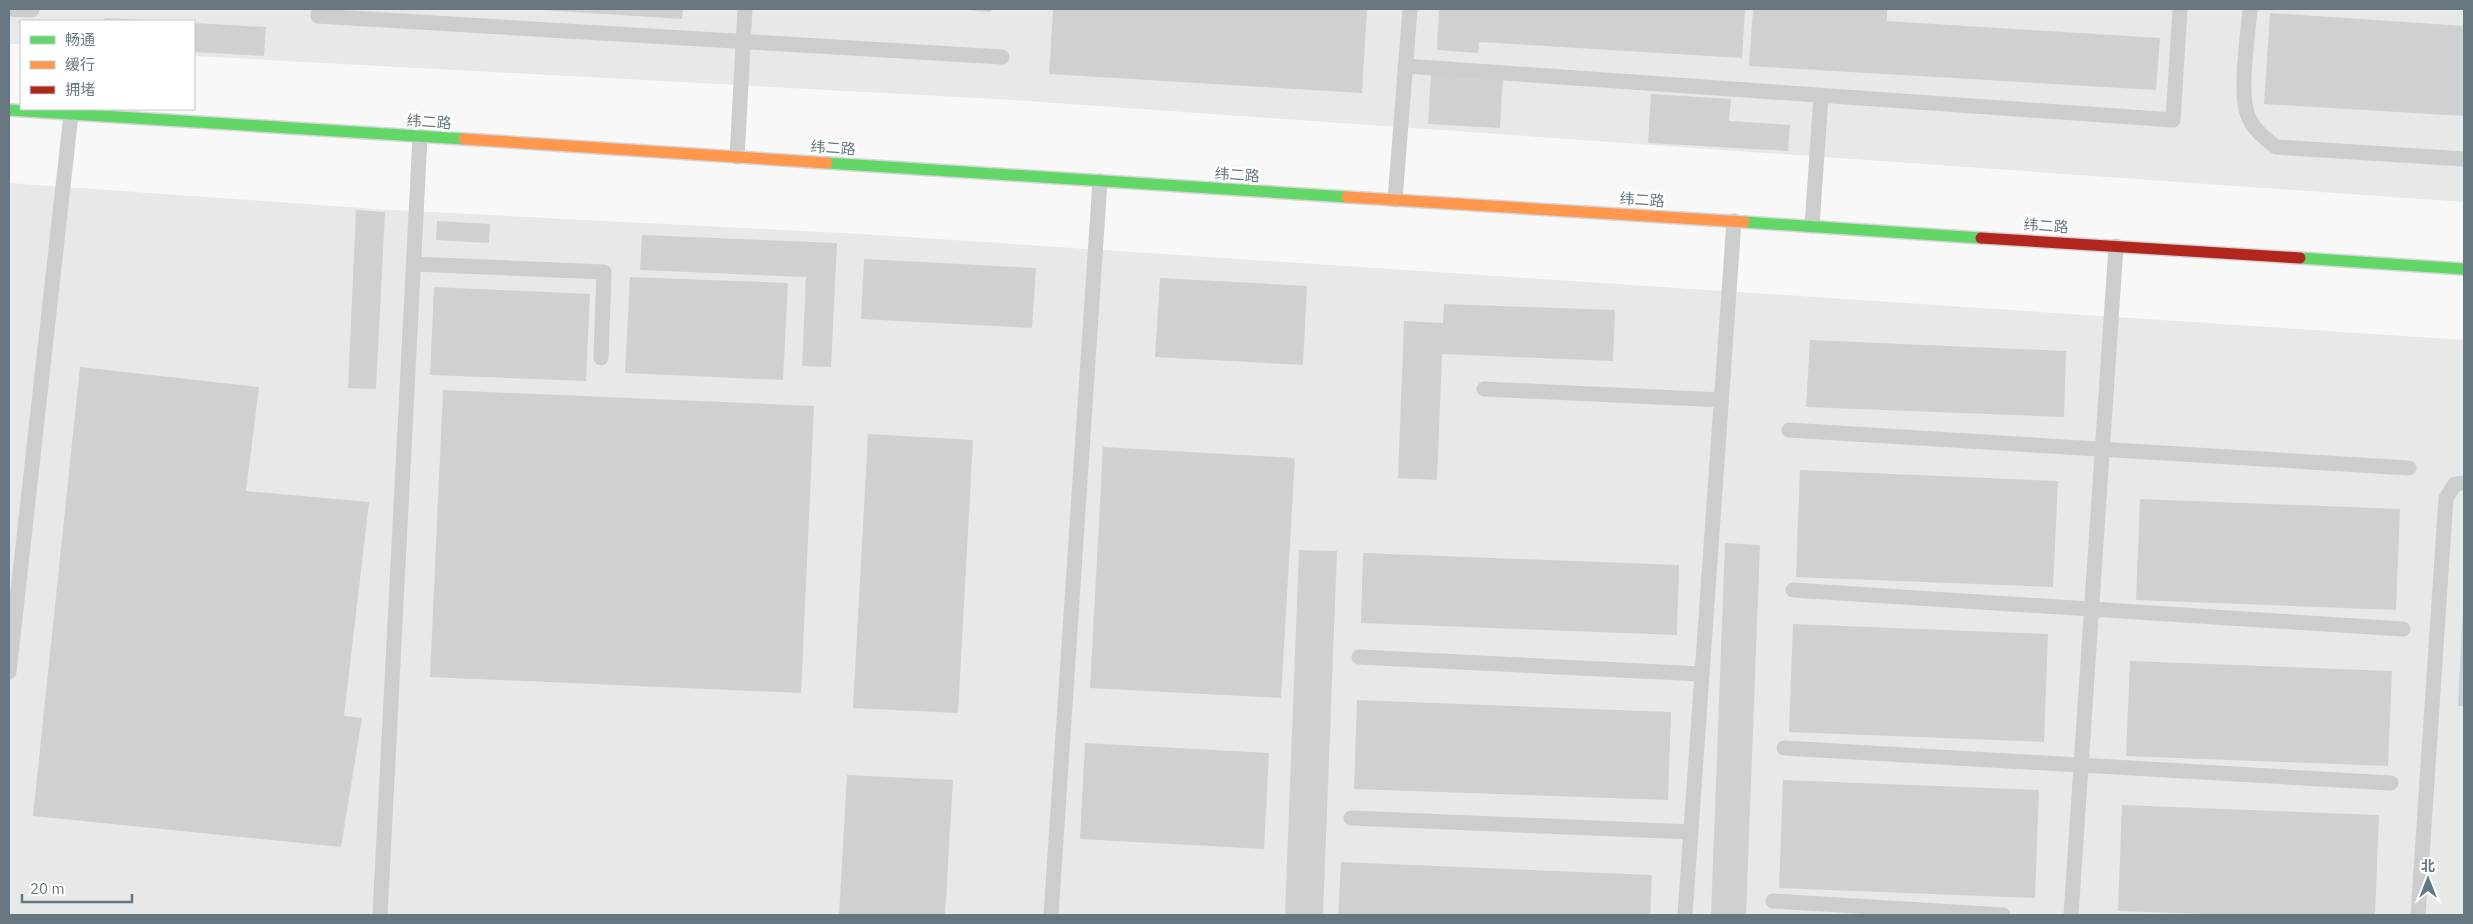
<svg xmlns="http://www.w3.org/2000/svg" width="2473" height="924" font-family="'IBM Plex Sans','Noto Sans SC',sans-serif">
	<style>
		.built { fill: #e7e9e8 }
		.building { fill: #cfd0d1 }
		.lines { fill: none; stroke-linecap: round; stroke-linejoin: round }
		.fast-casing { stroke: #d4d5d6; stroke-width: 14 }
		.slow-casing { stroke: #d4d5d6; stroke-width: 14 }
		.jam-casing { stroke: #d4d5d6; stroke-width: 14 }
		.lane { stroke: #cbcdce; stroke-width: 15 }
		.fast { stroke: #63d668; stroke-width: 11 }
		.slow { stroke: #ff974d; stroke-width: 11 }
		.jam { stroke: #b3261e; stroke-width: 11 }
		.labels { text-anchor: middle; stroke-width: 5; stroke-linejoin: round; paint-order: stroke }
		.street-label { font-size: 15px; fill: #667781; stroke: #fff }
	</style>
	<rect width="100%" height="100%" fill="#f8f8f8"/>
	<path class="built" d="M9,9H2464V202L1013,100L194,56V21H21V44H9Z
		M9,183L391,210L862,234L2464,340V915H9Z"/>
	<path class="building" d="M526,9H683L682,19Z
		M958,9H991V12Z
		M1053,9H1367L1362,93L1049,74Z
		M1439,9H1745L1742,58L1479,42L1478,53L1437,50Z
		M1753,9H1887V21L2160,38L2156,90L1749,66Z
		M2270,13L2464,26V116L2264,104Z
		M105,18L141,20V21H105Z
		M194,23L266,27L264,56L194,52Z
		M1431,74L1503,78L1500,128L1428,124Z
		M1651,94L1731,99L1729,121L1790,125L1788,151L1648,143Z
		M356,210L385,212L376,389L348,388Z
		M437,221L490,224L489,243L436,240Z
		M642,235L837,243L831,367L802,366L806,277L640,270Z
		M864,259L1036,268L1032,328L861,319Z
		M630,277L788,283L783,380L625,373Z
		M1160,278L1307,286L1303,365L1155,357Z
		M434,287L590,294L586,381L430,375Z
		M1444,304L1615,310L1613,361L1442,354L1437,480L1398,478L1404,321L1443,323Z
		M1810,340L2066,351L2064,417L1806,407Z
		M80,367L259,387L246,491L369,502L344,716L362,718L341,847L33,816Z
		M443,390L814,406L801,693L430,677Z
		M868,434L973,440L958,713L853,708Z
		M1103,447L1295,458L1281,698L1090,688Z
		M1800,470L2058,481L2053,587L1796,577Z
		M2140,499L2400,509L2396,610L2136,600Z
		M1725,543L1760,545L1746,915H1711Z
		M1299,550L1337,551L1323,915H1285Z
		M1363,553L1679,565L1677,635L1361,623Z
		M2463,604H2464V706H2458Z
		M1793,624L2048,634L2044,742L1789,732Z
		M2130,661L2392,671L2388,766L2126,756Z
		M1357,700L1671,712L1668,800L1354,789Z
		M1085,743L1269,753L1264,849L1080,839Z
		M847,775L953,780L945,915H839Z
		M1783,780L2039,790L2035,898L1779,888Z
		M2122,805L2379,815L2375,915H2227L2118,911Z
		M1341,862L1652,875L1650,915H1338Z"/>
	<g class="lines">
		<defs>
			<path id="fast" d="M9,110L464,139
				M827,163L1347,197
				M1744,222L1981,238
				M2300,258L2464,269"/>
			<path id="slow" d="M464,139L827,163
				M1347,197L1744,222"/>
			<path id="jam" d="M1981,238L2300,258"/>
		</defs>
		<use href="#fast" class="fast-casing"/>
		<use href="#slow" class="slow-casing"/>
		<use href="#jam" class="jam-casing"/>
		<path class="lane" d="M9,9L32,10
			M319,9L318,16L1002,57
			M2250,9C2248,35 2238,96 2249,118C2255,131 2265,138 2276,147L2464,159
			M1405,66L2173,120L2180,9
			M737,157L745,9
			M1395,200L1410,9
			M1812,226L1821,96
			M414,264L604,272L601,358
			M1484,389L1721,400
			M1789,430L2409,468
			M1793,590L2403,629
			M1359,657L1702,674
			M9,672L71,114
			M1784,748L2391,783
			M1351,818L1691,832
			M1773,901L2003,915
			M380,915L420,137
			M1051,915L1100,181
			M1685,915L1734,221
			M2071,915L2116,246
			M2418,915L2446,498L2455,484L2464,483"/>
		<use href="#fast" class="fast"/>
		<use href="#slow" class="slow"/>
		<use href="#jam" class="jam"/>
	</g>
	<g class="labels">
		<g class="street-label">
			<text transform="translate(429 122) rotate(4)" y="5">纬二路</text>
			<text transform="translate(833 148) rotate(4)" y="5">纬二路</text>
			<text transform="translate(1237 175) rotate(4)" y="5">纬二路</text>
			<text transform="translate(1642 200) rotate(4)" y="5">纬二路</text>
			<text transform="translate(2046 226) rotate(4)" y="5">纬二路</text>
		</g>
	</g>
	<rect width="2473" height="924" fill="none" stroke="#667781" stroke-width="20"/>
	<rect x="20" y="20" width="175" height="90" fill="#ffffff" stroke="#c2c9cd"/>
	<rect x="30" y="36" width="25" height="8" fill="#63d668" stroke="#c2c9cd"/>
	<text x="65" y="45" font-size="15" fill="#667781">畅通</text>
	<rect x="30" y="61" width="25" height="8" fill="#ff974d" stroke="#c2c9cd"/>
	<text x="65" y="70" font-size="15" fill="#667781">缓行</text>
	<rect x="30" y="86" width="25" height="8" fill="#b3261e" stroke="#c2c9cd"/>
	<text x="65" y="95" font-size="15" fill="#667781">拥堵</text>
	<g transform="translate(2428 879)" stroke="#ffffff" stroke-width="4" paint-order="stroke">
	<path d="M0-4L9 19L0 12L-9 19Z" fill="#667781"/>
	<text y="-8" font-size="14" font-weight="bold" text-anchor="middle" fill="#667781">北</text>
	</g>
	<path d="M22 894v8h110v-8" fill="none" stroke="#667781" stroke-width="2.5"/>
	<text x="30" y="894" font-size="15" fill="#667781" stroke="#ffffff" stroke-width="4" paint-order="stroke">20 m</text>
</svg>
